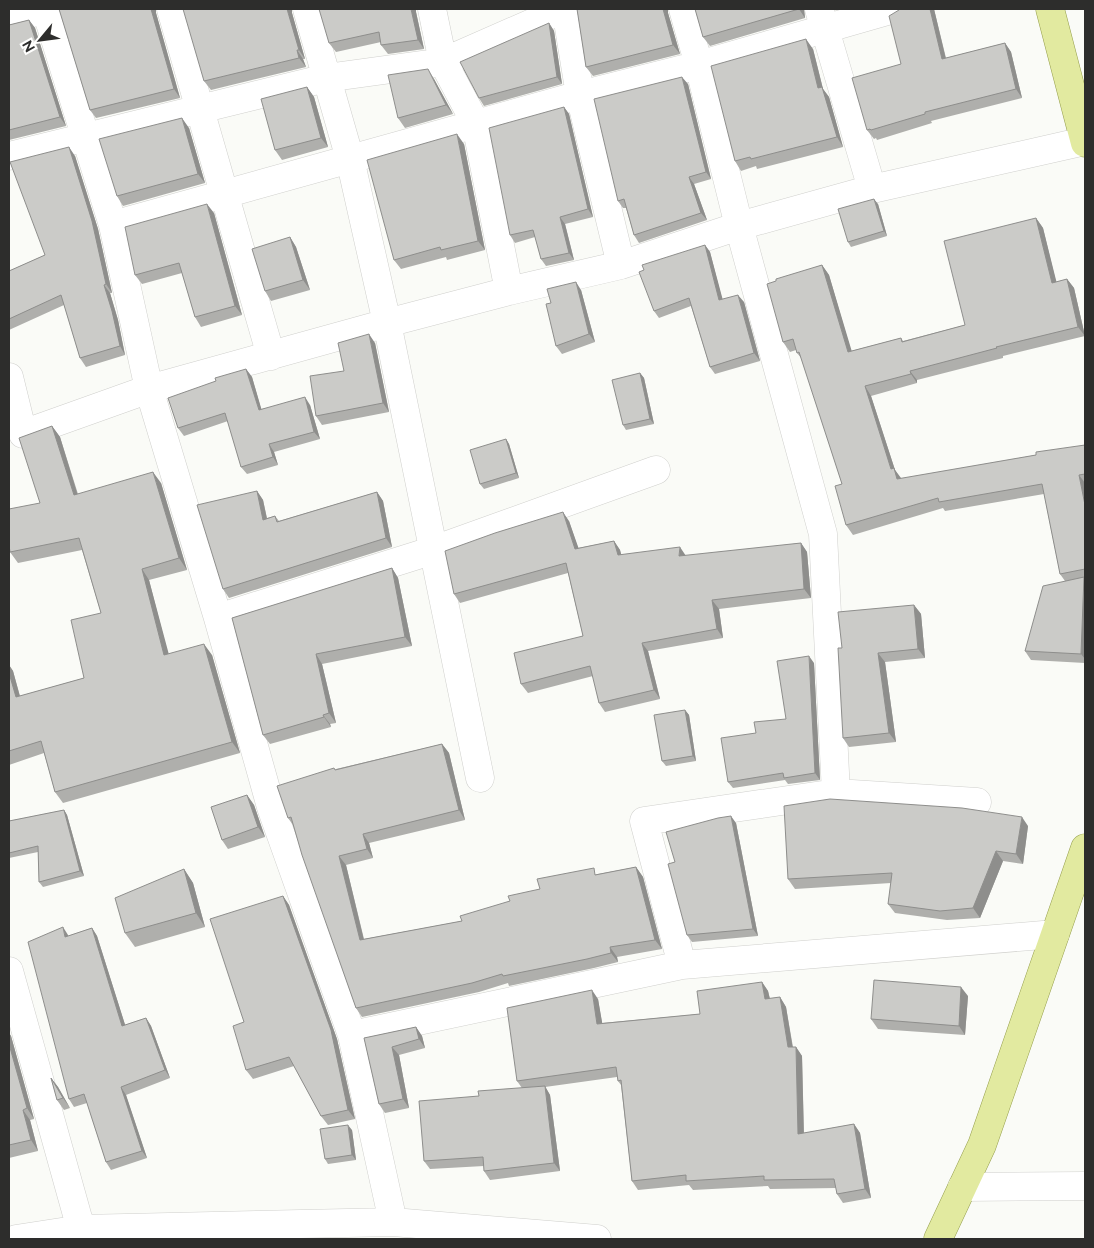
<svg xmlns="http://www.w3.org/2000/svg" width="1094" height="1248" font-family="Raleway,sans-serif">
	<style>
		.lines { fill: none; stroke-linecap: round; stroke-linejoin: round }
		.minor-casing { stroke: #d0d0cd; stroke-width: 29 }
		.major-casing { stroke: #969f4e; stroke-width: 29 }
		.minor { stroke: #fff; stroke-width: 28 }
		.major { stroke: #e2eaa0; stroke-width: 28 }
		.wall { fill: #afafac }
		.shaded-wall { fill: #8e8e8c }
		.building { fill: #cbcbc8; stroke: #8e8e8c }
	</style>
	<rect width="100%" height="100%" fill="#fafbf7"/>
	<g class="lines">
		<defs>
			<path id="minor" d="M171,9L271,356
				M307,9L350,159L387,323L480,778
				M432,9L443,62L476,124L509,291
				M566,9L580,95L621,265
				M683,9L699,65L739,226L823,534L836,793L977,802
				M819,9L872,189
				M46,10L113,225L149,389L218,618L271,807L352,1035L393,1222
				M9,19L48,9
				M9,156L326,78L443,62L564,9
				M113,225L580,95L699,65L894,9
				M9,377L23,434L149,389L387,323L509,291L621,265L739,226L872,189L1085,141
				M218,618L434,550L656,470
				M682,965L644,821L836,793
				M9,971L81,1229L393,1222L597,1239
				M352,1035L682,965L1055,934
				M962,1187L1085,1186
				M16,1239L81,1229"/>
			<path id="major" d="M1050,9L1085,143
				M938,1239L982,1145L1085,848"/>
		</defs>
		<use href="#minor" class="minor-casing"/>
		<use href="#major" class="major-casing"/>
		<use href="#minor" class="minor"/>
		<use href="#major" class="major"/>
	</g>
	<path class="wall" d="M59,9H156V13L180,98L96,118L90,110Z
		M577,9H668V13L680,54L593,76L586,67Z
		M695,9H804L805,18L710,46L703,37Z
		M900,9H934L946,58L1005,43L1011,52L1022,98L931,121L932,123L877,140L876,138L874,139L867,130L901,64L899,10Z
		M416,12L424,49L388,54L381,45V42L336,52L329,43Z
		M292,13L305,59H303L306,67L211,90L204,81Z
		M29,20L35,28L66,126L9,140V25Z
		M549,23L554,31L562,84L484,106L479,98Z
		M813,49L823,89L829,97L843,147L757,169L756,166L741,171L735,161Z
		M434,79L453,114L405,128L398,118Z
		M688,84L711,179L694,184L707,220L639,243L634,235L626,208H623L618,201Z
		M307,87L314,97L328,147L282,160L275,150Z
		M564,107L569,114L593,217L565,224L574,260L546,266L541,259L535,237L515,243L510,235Z
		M189,128L205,183L123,206L117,196Z
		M464,144L485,250L447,260L446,257L401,269L394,260Z
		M75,156L98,229L112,293H110L118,320L125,355L86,367L80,358L64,305L9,330V271L45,255Z
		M878,204L887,236L851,247L848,242Z
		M214,213L242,315L201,327L195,317L182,273L142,284L135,275Z
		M1036,218L1043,228L1056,282L1067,279L1074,288L1085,336L1003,356V358L917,380V383L871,396L895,470L901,479L1036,455L1085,445V663L1031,660L1025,651L1065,581L1060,574L1044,494L945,511L943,508L853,535L846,525L842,484L802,359L797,353L796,350L790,352L783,342L776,281L822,265L829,275L851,351L901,338L903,341L965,325Z
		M290,237L296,247L310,290L271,301L265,291Z
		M705,245L710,252L722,299L744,302L760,361L715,374L710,367L691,306L659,318L654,311Z
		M581,290L595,342L562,354L556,346L551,303Z
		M375,343L389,412L322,425L316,416L344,371Z
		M246,369L252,377L261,409L310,405L320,439L274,452L278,465L247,474L241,467L228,421L184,436L178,428Z
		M640,373L644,378L654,424L626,430L623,425Z
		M52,426L60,437L78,494L161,483L187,570L149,580L168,654L212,655L240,753L63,803L55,792L44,753L9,765V665L13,671L20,696L84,678L101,613L82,550L18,563L10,552L40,503Z
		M506,439L509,444L519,478L484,489L480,484Z
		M257,491L263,500L267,518L275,516L279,521L377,492L383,501L392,547L229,598L223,589Z
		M569,521L578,548L614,541L620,550L621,555L686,556L801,543L807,552L811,598L719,609L723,638L648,651L660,699L605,712L599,703L593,676L528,693L521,684L583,636L568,573L460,603L454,594Z
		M392,568L398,578L412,646L322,664L336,723L330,724L331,727L270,744L263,735L232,618Z
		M914,605L921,614L925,658L885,662L896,742L849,747L843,738L842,648Z
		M814,663L820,780L788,784L785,780L733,788L728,782L786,719Z
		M685,710L689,715L696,761L666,766L662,761Z
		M442,744L449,753L465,820L369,843L373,858L346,865L364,939L462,921L540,889L598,874L636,867L643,877L662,949L617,957L618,962L594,968L509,986L508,983L479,992L362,1017L356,1008L293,825L288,818L336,769Z
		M247,795L254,805L265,837L228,849L222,840Z
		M64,810L67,815L84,876L43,887L39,882L38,852L9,858V821Z
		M736,823L758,936L692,942L687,935L675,862Z
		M1028,826L1023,864L1003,861L980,918L947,920L895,913L888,904L891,883L795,889L788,879Z
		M184,869L193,883L205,927L135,947L125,933Z
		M283,896L289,905L337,1039L355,1119L328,1125L321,1116L294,1066L253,1079L246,1070L244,1022Z
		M92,928L97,936L125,1025L146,1018L151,1026L170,1078L126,1095L147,1158L111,1170L106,1162L87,1103L74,1107L69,1099L68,936Z
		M762,982L768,991L770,999L780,997L786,1007L793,1047H796L802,1056L804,1133L854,1124L860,1133L871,1198L843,1203L837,1194L836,1188L770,1189L768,1186L693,1190L689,1185L638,1190L632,1181L621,1085L618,1081L617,1077L545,1087L550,1095L560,1171L490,1180L484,1171V1166L430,1169L424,1161L479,1096L522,1088L517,1081L598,999L602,1023L700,1014Z
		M968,996L965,1035L878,1029L871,1019Z
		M416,1027L422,1036L425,1048L399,1055L409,1108L385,1113L379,1104L364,1038Z
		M9,1033L11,1036L34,1119L30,1120L38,1151L9,1158Z
		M51,1078L58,1087L70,1108L64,1110L57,1100Z
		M352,1130L356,1160L328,1164L325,1159Z"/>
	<path class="shaded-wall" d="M151,9H156V13L180,98L174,89Z
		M287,9H292V13L305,59L299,50Z
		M411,9H416V12L424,49L418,40Z
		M663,9H668V13L680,54L673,45Z
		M799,9H804L805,18Z
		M930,9H934L948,68L942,59Z
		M29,20L35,28L66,126L60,117Z
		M549,23L554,31L562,84L557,77Z
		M806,39L813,49L823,89L829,97L843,147L837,137L818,88Z
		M1005,43L1011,52L1022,98L1016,89Z
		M297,50L303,59L306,67L299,58Z
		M428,69L434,79L453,114L446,105Z
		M682,77L688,84L711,179L706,172Z
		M307,87L314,97L328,147L321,138Z
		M564,107L569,114L593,217L588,209Z
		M182,118L189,128L205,183L198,174Z
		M457,134L464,144L485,250L478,241Z
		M69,147L75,156L98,229L112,293L106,284Z
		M689,177L694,184L707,220L701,213Z
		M874,199L878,204L887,236L884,231Z
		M207,204L214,213L242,315L235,306Z
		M560,217L565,224L574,260L569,253Z
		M1036,218L1043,228L1059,292L1052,283Z
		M290,237L296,247L310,290L303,280Z
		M705,245L710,252L725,308L719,300Z
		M822,265L829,275L855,362L848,352Z
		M1067,279L1074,288L1085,336L1078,327Z
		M576,282L581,290L595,342L589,334Z
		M104,285L110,293L118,320L125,355L120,346Z
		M738,295L744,302L760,361L754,353Z
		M369,334L375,343L389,412L383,403Z
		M246,369L252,377L264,418L259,410Z
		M910,371L917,380V383L911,374Z
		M640,373L644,378L654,424L650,419Z
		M865,386L871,396L895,470L901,478L904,489L891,469Z
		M305,397L310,405L320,439L314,432Z
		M52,426L60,437L81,506L74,495Z
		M506,439L509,444L519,478L516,473Z
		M269,444L274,452L278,465L273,457Z
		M153,472L161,483L187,570L179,558Z
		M1079,475L1085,483V505Z
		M257,491L263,500L269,529L263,520Z
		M377,492L383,501L392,547L386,538Z
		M563,512L569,521L582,558L575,549Z
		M614,541L620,550L624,564L618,555Z
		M801,543L807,552L811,598L804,589Z
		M680,547L686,556H679Z
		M392,568L398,578L412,646L405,637Z
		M142,569L149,580L172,666L164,655Z
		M1084,577L1085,579V659L1081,654Z
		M712,600L719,609L723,638L717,629Z
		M914,605L921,614L925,658L918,649Z
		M642,643L648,651L660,699L654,690Z
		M204,644L212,655L240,753L232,742Z
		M878,653L885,662L896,742L889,733Z
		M316,654L322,664L336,723L329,713Z
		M809,656L814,663L820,780L815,773Z
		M9,665L13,671L23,708L16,697L9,673Z
		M685,710L689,715L696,761L693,756Z
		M323,715L330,724L331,727L324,717Z
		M442,744L449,753L465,820L459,810Z
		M247,795L254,805L265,837L258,827Z
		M64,810L67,815L84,876L80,871Z
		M731,816L736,823L758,936L753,929Z
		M1022,817L1028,826L1023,864L1016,854Z
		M363,834L369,843L373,858L367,849Z
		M996,851L1003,861L980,918L973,908Z
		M339,856L346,865L366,949L360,940Z
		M636,867L643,877L662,949L655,940Z
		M184,869L193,883L205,927L196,913Z
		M283,896L289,905L337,1039L355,1119L348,1110Z
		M63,927L68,935L71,945L65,937Z
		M92,928L97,936L128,1034L122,1026Z
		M610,947L617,957L618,962L611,953Z
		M762,982L768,991L772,1008L765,999Z
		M961,987L968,996L965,1035L959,1026Z
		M592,990L598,999L604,1033L597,1024Z
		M780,997L786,1007L794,1056L788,1047Z
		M146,1018L151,1026L170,1078L165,1070Z
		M416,1027L422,1036L425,1048L419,1039Z
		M9,1033L11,1036L34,1119L27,1108L9,1044Z
		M392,1047L399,1055L409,1108L403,1099Z
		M796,1047L802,1056L804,1143L798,1134Z
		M51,1078L58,1087L70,1108L63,1098Z
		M545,1086L550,1095L560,1171L554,1163Z
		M121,1087L126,1095L147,1158L142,1151Z
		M23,1110L30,1120L38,1151L31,1140Z
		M854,1124L860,1133L871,1198L865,1189Z
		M348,1125L352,1130L356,1160L352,1155Z"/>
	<path class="building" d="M59,9H151L174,89L90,110Z
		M183,9H287L299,50H297L299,58L204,81Z
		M319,9H411L418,40L381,45L379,32L329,43Z
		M577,9H663L673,45L586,67Z
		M695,9H799L703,37Z
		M900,9H930L942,59L1005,43L1016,89L925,112V114L871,130L870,129L867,130L852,78L901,64L889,16L899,10Z
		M29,20L60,117L9,130V25Z
		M549,23L557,77L479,98L460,62Z
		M806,39L818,88L822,87L837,137L751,159L750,157L735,161L711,66Z
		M428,69L446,105L398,118L388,75Z
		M682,77L706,172L689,177L701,213L634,235L624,199L618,201L594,99Z
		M307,87L321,138L275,150L261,99Z
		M564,107L588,209L560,217L569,253L541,259L533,230L510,235L489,128Z
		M182,118L198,174L117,196L99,139Z
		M457,134L478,241L441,250L440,247L394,260L367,160Z
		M69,147L92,221L106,284L104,285L112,311L120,346L80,358L61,295L9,319V271L45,255L10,162Z
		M874,199L884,231L848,242L838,209Z
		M207,204L235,306L195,317L179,263L135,275L125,227Z
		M1036,218L1052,283L1067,279L1078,327L996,347L997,348L910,371L911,374L865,386L891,469L894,468L897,479L1036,455V452L1085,445V474L1079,475L1085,505V569L1060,574L1042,484L939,502L938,498L846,525L835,486L842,484L799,352L797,353L793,339L783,342L767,284L776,281V279L822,265L848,352L901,338L902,342L965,325L944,241Z
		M290,237L303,280L265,291L252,249Z
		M705,245L719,300L738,295L754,353L710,367L689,298L654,311L639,272L644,270L642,265Z
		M576,282L589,334L556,346L546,304L551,303L547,289Z
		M369,334L383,403L316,416L310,376L344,371L338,343Z
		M246,369L259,410L305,397L314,432L269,444L273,457L241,467L225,413L178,428L168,398L216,381L215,378Z
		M640,373L650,419L623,425L612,380Z
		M52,426L74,495L153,472L179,558L142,569L164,655L204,644L232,742L55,792L41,741L9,751V673L16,697L84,678L71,620L101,613L79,538L10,552L9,545V509L40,503L19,438Z
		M506,439L516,473L480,484L470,450Z
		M257,491L263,520L275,516L277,522L377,492L386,538L223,589L197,505Z
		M563,512L575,549L614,541L618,555L680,547L679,556L801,543L804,589L712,600L717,629L642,643L654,690L599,703L590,666L521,684L514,653L583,636L566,563L454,594L445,551L495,533Z
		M392,568L405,637L316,654L329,713L323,715L324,717L263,735L232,618Z
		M1084,577L1081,654L1025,651L1043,586Z
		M914,605L918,649L878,653L889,733L843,738L838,648H842L838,612Z
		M809,656L815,773L784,778L783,773L728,782L721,738L756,733L754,722L786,719L777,661Z
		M685,710L693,756L662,761L654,715Z
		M442,744L459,810L363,834L367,849L339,856L360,940L462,921L460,916L510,901L508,896L540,889L537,879L594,868L595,875L636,867L655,940L610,947L611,953L587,959L503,976L502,974L472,983L356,1008L302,855L291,817L288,818L277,786L334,768L335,770Z
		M247,795L258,827L222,840L211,807Z
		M830,799L962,808L1022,817L1016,854L996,851L973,908L940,911L888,904L892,873L788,879L784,806Z
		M64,810L80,871L39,882L38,846L9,853V821Z
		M731,816L753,929L687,935L668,864L675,862L666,832L718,818Z
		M184,869L196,913L125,933L115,898Z
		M283,896L331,1030L348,1110L321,1116L289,1057L246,1070L233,1026L244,1022L210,919Z
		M63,927L65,937L92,928L122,1026L146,1018L165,1070L121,1087L142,1151L106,1162L84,1094L69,1099L28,942Z
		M874,980L961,987L959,1026L871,1019Z
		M762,982L765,999L780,997L788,1047H796L798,1134L854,1124L865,1189L837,1194L834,1179L764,1180V1176L686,1181V1175L632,1181L621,1080L618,1081L616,1067L517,1081L507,1008L592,990L597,1024L700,1014L697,991Z
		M416,1027L419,1039L392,1047L403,1099L379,1104L364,1038Z
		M9,1044L27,1108L23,1110L31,1140L9,1145Z
		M51,1078L63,1098L57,1100Z
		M545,1086L554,1163L484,1171L483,1157L424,1161L419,1101L479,1096L478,1091Z
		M348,1125L352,1155L325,1159L320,1129Z"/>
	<rect width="1094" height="1248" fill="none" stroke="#2d2d2c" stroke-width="20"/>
	<g transform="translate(40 40) rotate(241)" stroke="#fffffe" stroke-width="4" paint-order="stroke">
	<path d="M0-4L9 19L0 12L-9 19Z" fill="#2d2d2c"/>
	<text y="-8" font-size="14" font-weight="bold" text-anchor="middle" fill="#2d2d2c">N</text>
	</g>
</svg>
